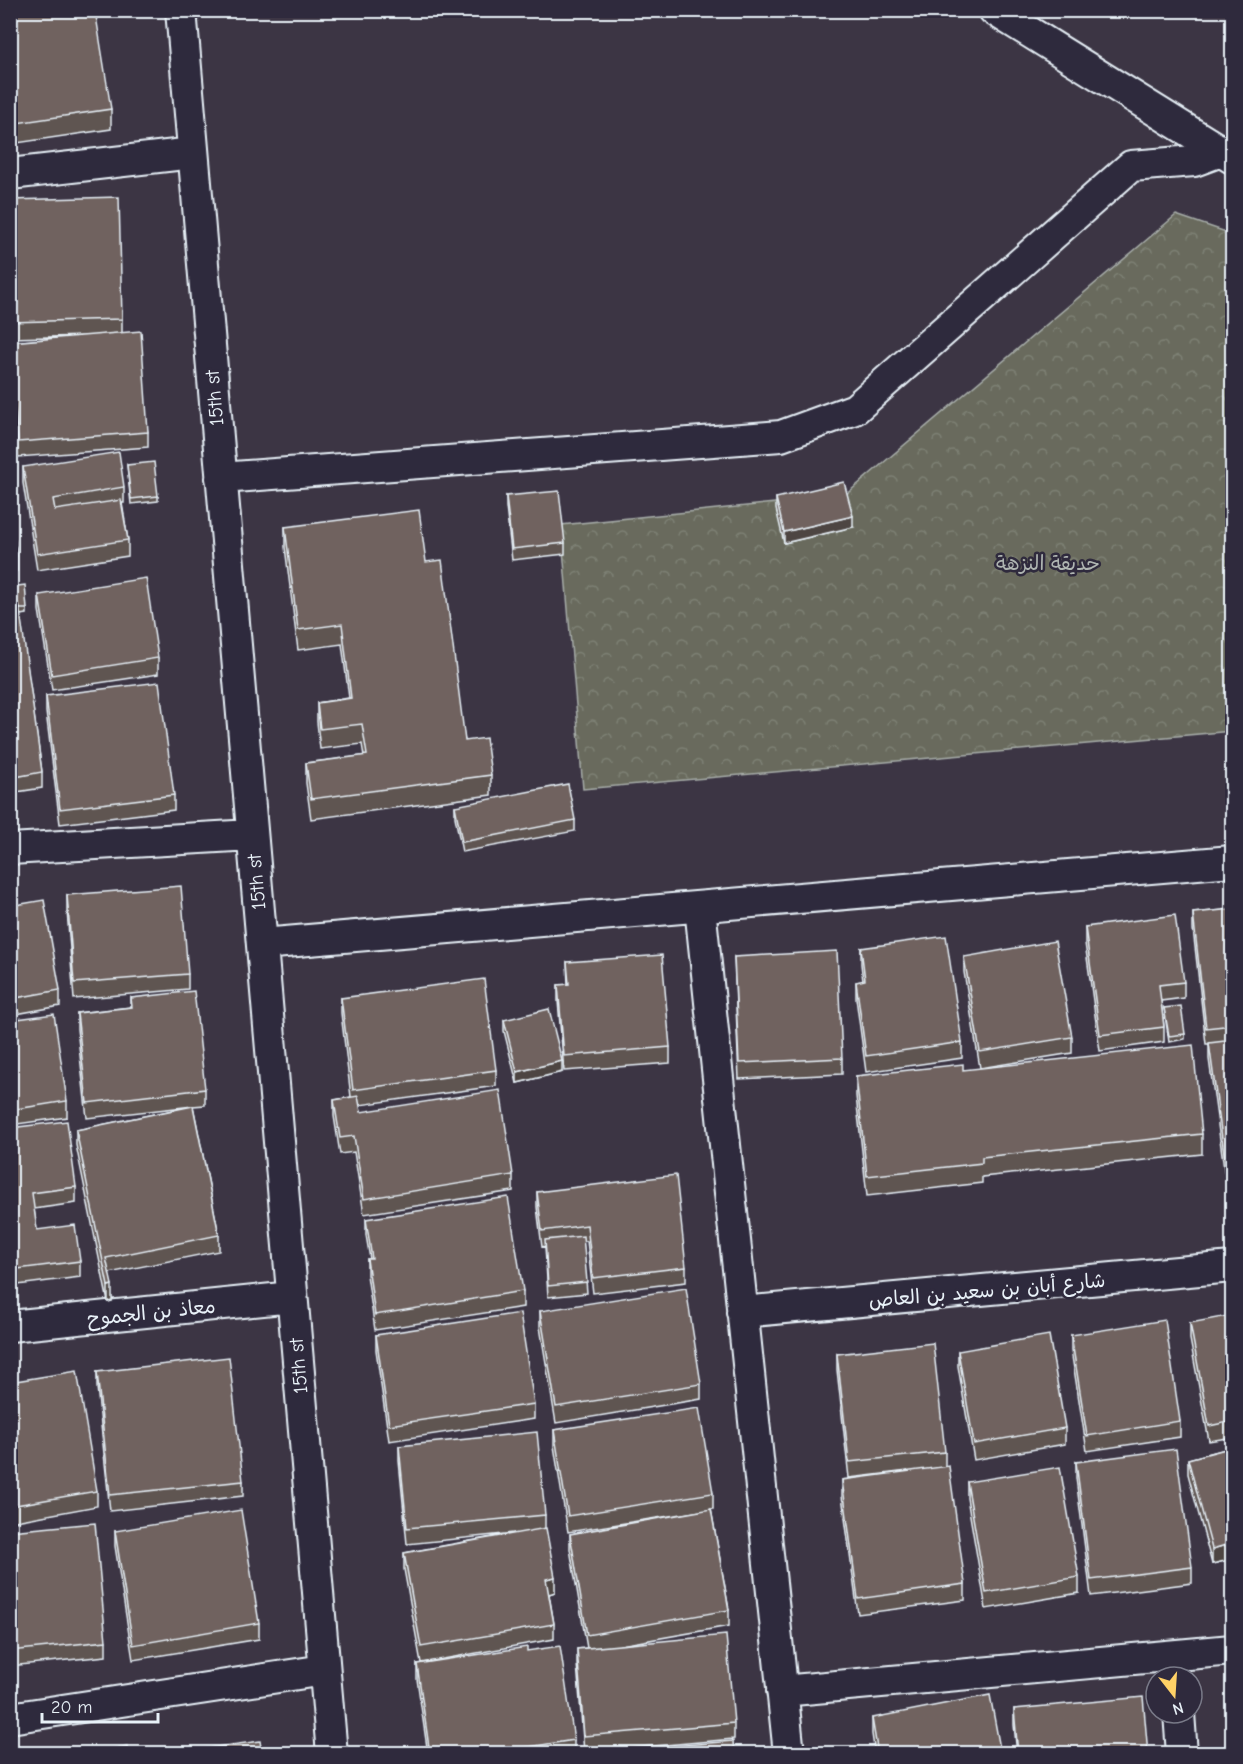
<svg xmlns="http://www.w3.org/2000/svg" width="1243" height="1764" font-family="'Comic Neue','Playpen Sans Arabic',sans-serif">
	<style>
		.forest { fill: url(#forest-crowns); stroke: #a8aeaa; stroke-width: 1.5 }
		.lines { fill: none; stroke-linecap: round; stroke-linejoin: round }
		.minor-casing { stroke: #e8f1f8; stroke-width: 34 }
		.minor { stroke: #2f2a3d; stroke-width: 30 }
		.wall { fill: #5f5451; stroke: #e8f1f8; stroke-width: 1.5 }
		.shaded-wall { fill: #4e4542; stroke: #e8f1f8; stroke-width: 1.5 }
		.building { fill: #6f625e; stroke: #e8f1f8; stroke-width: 1.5 }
		.labels { text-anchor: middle; stroke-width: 5; stroke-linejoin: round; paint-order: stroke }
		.street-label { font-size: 20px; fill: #e8f1f8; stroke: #2f2a3d }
		.park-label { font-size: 20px; fill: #afb5b2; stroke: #2f2a3d }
	</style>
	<defs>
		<pattern id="forest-crowns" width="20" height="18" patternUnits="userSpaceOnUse" patternTransform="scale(1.5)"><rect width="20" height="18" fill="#696b5d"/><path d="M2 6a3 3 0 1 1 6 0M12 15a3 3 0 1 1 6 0" fill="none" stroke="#7e8175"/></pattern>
	</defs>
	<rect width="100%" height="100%" fill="#3c3544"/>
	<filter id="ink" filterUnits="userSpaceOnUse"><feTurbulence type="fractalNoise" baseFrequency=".0167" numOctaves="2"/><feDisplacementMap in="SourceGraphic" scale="12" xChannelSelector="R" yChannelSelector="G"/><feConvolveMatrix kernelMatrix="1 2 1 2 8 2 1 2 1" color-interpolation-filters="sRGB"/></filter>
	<g filter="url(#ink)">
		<path class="forest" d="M1176,215L1232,234V731L583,789L561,525L844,496Z"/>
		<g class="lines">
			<defs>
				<path id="minor" d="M181,10L332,1754
					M994,10L1232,158
					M10,174L193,153
					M221,478L781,436L855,409L1131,166L1194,161L1221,151
					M10,849L252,835
					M700,907L789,1754
					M262,944L1232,861
					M742,1312L1232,1267
					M10,1326L292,1297
					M782,1691L1232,1650
					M1179,1713L1182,1754
					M10,1718L324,1670"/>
			</defs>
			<use href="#minor" class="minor-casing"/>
			<use href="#minor" class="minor"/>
		</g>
		<path class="wall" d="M10,10L111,109V129L10,144Z
			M1032,10H1047L1036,17Z
			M10,200L122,319V333L148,432V447L18,457L10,363V342L87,336L10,338Z
			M10,428L12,435V451H10Z
			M127,465L158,496V501L131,504Z
			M23,467L124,487V503H122L128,540V556L37,570L23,483Z
			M506,496L565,543V554L512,560L506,507Z
			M776,498L853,527L784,543L776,509Z
			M10,511L17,556V571L10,572Z
			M285,527L426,562L465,741L491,775V795L311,819L306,783V763L364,756L362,744L320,749L317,722V703L349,698L342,644L298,650L285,547Z
			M10,587L27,609V614L20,615L42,772V788L10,793Z
			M39,595L158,658V674L52,690L39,610Z
			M46,696L174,795V810L60,824L46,712Z
			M455,806L575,820V831L462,852L455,817Z
			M67,895L188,974V989L74,999L67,911Z
			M10,906L60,990V1006L10,1015Z
			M1233,909V1175L1225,1176L1209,1059V1044H1206L1193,929V913Z
			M1085,927L1184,982V998L1161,1001L1164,1027V1042L1100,1051L1085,943Z
			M861,948L962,1042V1058L866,1072L856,998V982L863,981L861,964Z
			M734,957L842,1058V1074L739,1079Z
			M964,957L1072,1037V1053L980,1068L964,972Z
			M567,962L670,1047V1063L564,1071L558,1001V985H568Z
			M131,998L205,1089V1105L193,1106L219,1235V1251L109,1273L112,1301L108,1302L76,1145V1130L193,1106L87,1118L77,1029V1013L131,1007Z
			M341,998L496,1070V1086L359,1105L361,1112L513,1175V1191L364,1214L354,1152L340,1154L334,1116V1100L351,1097L341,1013Z
			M1164,1008L1185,1034V1039L1169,1042Z
			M10,1020L67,1101V1117L10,1125Z
			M504,1020L562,1072L517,1083L504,1031Z
			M963,1070L1202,1134V1154L982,1177V1183L867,1196L856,1096V1076Z
			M10,1128L76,1187V1203L34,1209L37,1230L80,1261V1277L10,1286Z
			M537,1192L686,1267V1282L593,1293L587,1241H583L587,1293L548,1297L545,1246L542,1247L537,1207Z
			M366,1219L523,1291V1307L375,1330L367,1275V1259H370L366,1235Z
			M540,1311L701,1384V1399L556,1423L540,1327Z
			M1190,1323L1233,1343V1437L1209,1441L1190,1339Z
			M376,1335L534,1404V1419L389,1441L376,1350Z
			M1071,1335L1180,1421V1437L1087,1451L1071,1350Z
			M958,1351L1065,1428V1444L974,1460L958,1366Z
			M837,1354L945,1452V1466L965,1584V1600L858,1614L842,1496V1480L908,1471L849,1478L837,1370Z
			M97,1372L243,1481V1496L110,1511L97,1387Z
			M10,1382L97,1491V1506L10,1522Z
			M554,1430L713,1493V1509H711L729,1610V1626L621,1645L734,1723V1739L584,1752L577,1664V1649L587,1648L570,1549V1534L701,1511L568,1532L554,1446Z
			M399,1446L545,1515V1528L555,1592L549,1594L554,1624V1639L421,1663L404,1569V1553L514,1533L407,1544L399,1461Z
			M1233,1447V1559L1212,1564L1188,1474V1459Z
			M1076,1462L1192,1567V1583L1091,1596L1076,1478Z
			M967,1482L1079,1577V1593L986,1609L967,1498Z
			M10,1531L106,1641V1656L10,1666Z
			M115,1531L259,1623V1639L133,1660L115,1546Z
			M527,1651L574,1740V1754H428L417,1679V1664Z
			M1014,1709L1148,1754H1017L1014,1725Z
			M872,1718L1001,1754H875L872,1734Z"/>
		<path class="shaded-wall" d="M1036,10H1047L1036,17Z
			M853,516V527L784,543V532Z
			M562,1061V1072L517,1083V1072Z
			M112,1285V1301L108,1302V1286Z
			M1233,1543V1559L1212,1564V1549Z
			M555,1577V1592L546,1595V1579Z"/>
		<path class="building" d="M10,10H95L111,109L10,124Z
			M119,197L122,319L10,322V200Z
			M141,331L148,432L18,442L10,342Z
			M119,452L124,487L53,499L55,510L121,500L128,540L37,554L23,467Z
			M154,462L158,496L131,499L127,465Z
			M844,482L853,516L784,532L776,498Z
			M559,491L565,543L512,549L506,496Z
			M419,510L426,562L442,560L465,741L486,738L491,775L311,799L306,763L367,755L362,724L320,729L317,703L351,698L342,624L298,630L285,527Z
			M10,511L17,556L10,557Z
			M146,578L158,658L52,675L39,595Z
			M25,585L27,609H20L19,604L10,605V587Z
			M19,604L42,772L10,778V605Z
			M159,682L174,795L60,809L46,696Z
			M568,784L575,820L462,842L455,806Z
			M181,886L188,974L74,983L67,895Z
			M44,900L60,990L10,999V906Z
			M1233,909V1025L1206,1028L1193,913Z
			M1175,915L1184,982L1159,985L1164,1027L1100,1035L1085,927Z
			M946,936L962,1042L866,1056L856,982L865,980L861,948Z
			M1055,941L1072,1037L980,1052L964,957Z
			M837,951L842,1058L739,1063L734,957Z
			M662,955L670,1047L564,1056L558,985L569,984L567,962Z
			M484,979L496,1070L353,1090L341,998Z
			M194,991L205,1089L87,1103L77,1013L132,1007L131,998Z
			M1181,1006L1185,1034L1169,1036L1164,1008Z
			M549,1009L562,1061L517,1072L504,1020Z
			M54,1014L67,1101L10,1110V1020Z
			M1233,1040V1159L1225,1160L1209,1043Z
			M1193,1045L1202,1134L982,1157V1163L867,1176L856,1076L963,1064V1070Z
			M500,1090L513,1175L364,1199L354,1136L340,1138L334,1100L358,1096L361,1112Z
			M193,1106L219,1235L106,1258L112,1285L108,1286L76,1130Z
			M67,1121L76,1187L32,1193L37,1230L75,1225L80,1261L10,1270V1128Z
			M676,1175L686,1267L593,1278L587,1225L542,1231L537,1192Z
			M508,1197L523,1291L375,1315L367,1259H372L366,1219Z
			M583,1236L587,1282L548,1286L545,1240Z
			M686,1288L701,1384L556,1407L540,1311Z
			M520,1313L534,1404L389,1425L376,1335Z
			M1227,1316L1233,1343V1421L1209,1426L1190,1323Z
			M1165,1320L1180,1421L1087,1436L1071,1335Z
			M1049,1335L1065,1428L974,1444L958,1351Z
			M933,1343L945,1452L849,1462L837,1354Z
			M229,1357L243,1481L110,1495L97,1372Z
			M77,1371L97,1491L10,1506V1382Z
			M699,1408L713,1493L568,1516L554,1430Z
			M537,1432L545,1515L407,1528L399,1446Z
			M1233,1447V1543L1212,1549L1188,1459Z
			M1176,1449L1192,1567L1091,1580L1076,1462Z
			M949,1466L965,1584L858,1599L842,1480Z
			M1060,1467L1079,1577L986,1593L967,1482Z
			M711,1509L729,1610L587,1635L570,1534Z
			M241,1510L259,1623L133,1645L115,1531Z
			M95,1523L106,1641L10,1651V1531Z
			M546,1528L555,1577L546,1579L554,1624L421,1647L404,1553Z
			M726,1635L734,1723L584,1736L577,1649Z
			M560,1646L574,1740L483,1754H430L417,1664L527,1647V1651Z
			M990,1695L1001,1754H878L872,1718Z
			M1143,1697L1148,1754H1018L1014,1709Z
			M260,1741L262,1754H165Z
			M733,1741L734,1754H589V1753Z
			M127,1746L129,1754H82Z"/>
	</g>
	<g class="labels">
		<g class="street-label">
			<text transform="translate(214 398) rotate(-95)" y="7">15th st</text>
			<text transform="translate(256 882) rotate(-95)" y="7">15th st</text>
			<text transform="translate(987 1290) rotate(-5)" y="7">شارع أبان بن سعيد بن العاص</text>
			<text transform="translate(151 1312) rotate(-6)" y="7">معاذ بن الجموح</text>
			<text transform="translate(298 1366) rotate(-95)" y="7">15th st</text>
		</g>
		<g class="park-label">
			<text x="1048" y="570">حديقة النزهة</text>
		</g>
	</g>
	<rect width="1243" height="1764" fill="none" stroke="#2f2a3d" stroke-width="36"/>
	<rect x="18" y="18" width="1207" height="1728" fill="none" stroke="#e8f1f8" stroke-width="2" filter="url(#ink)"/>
	<g transform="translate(1174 1695) rotate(163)"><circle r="28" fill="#2f2a3d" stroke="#797a88" stroke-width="1.5"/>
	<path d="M0-4.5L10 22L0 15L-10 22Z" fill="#ffd166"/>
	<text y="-9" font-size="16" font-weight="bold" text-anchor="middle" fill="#e8f1f8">N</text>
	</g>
	<path d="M42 1713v9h116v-9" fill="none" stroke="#e8f1f8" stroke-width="3"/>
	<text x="51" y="1713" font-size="18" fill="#e8f1f8" stroke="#2f2a3d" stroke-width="4.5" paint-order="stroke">20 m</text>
</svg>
